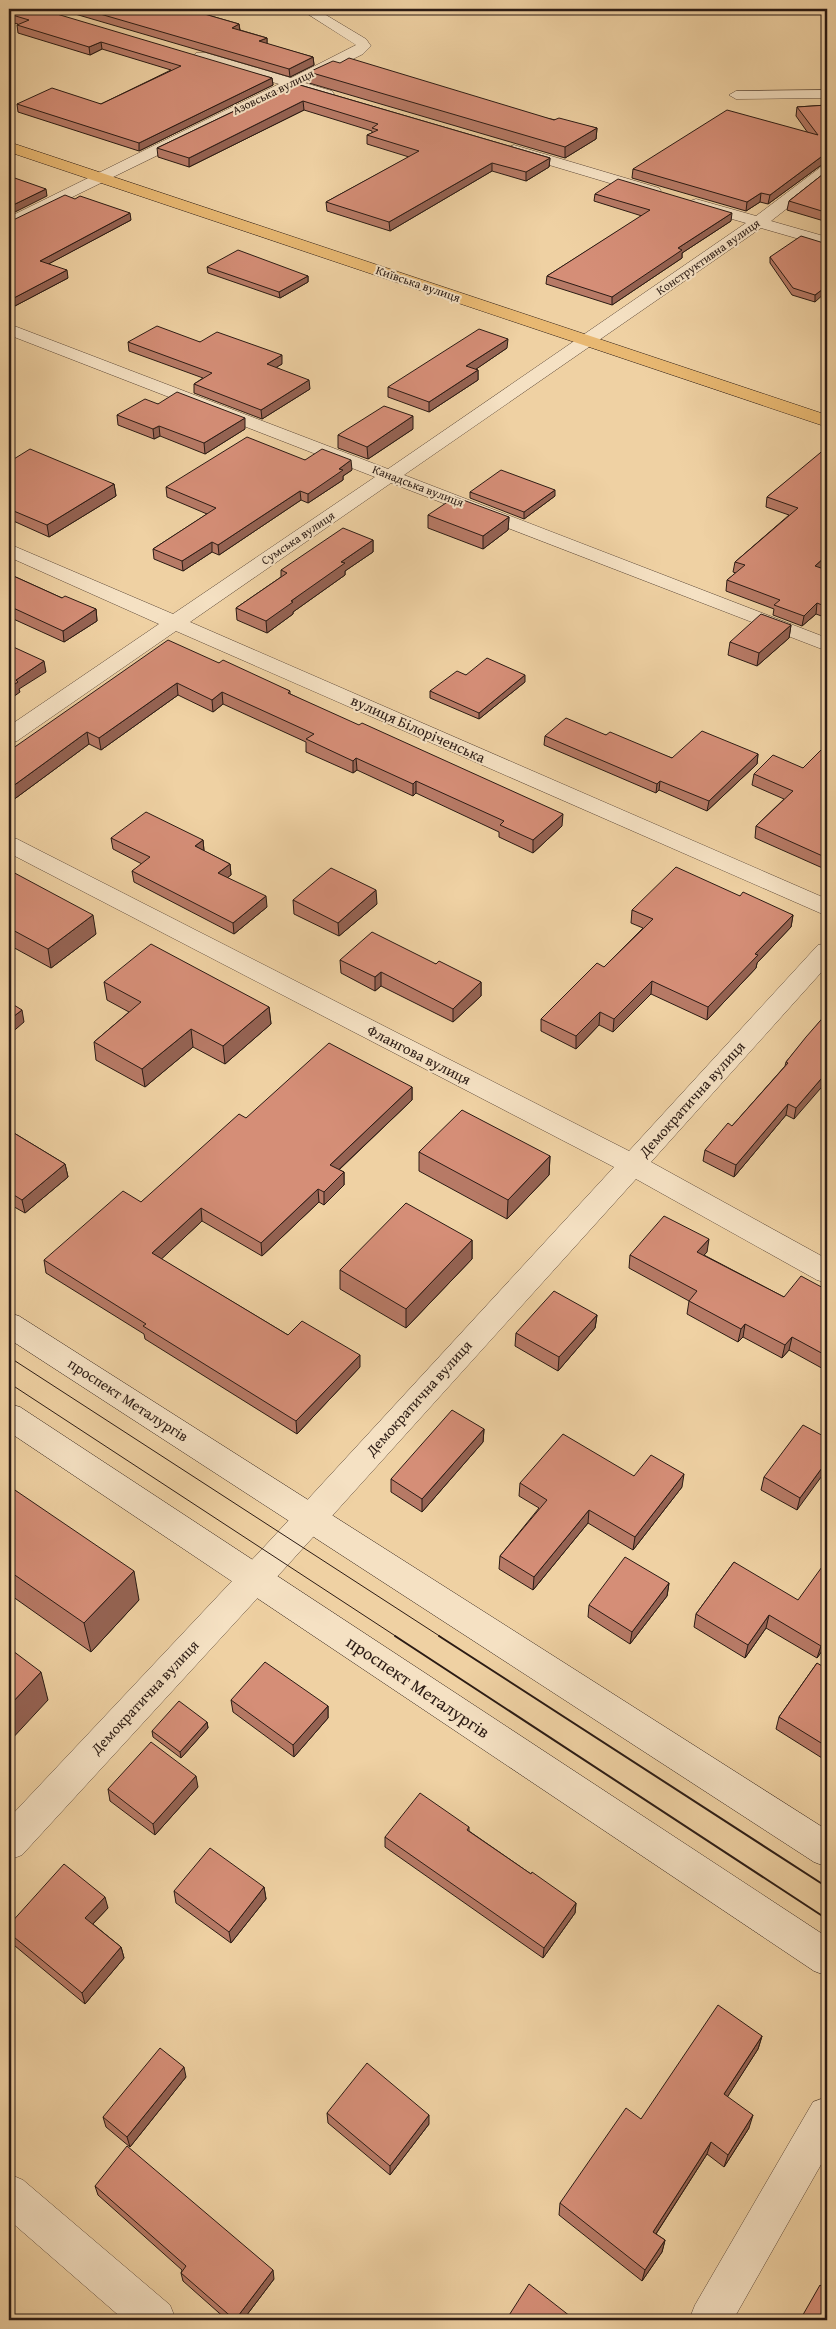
<svg xmlns="http://www.w3.org/2000/svg" width="836" height="2329" font-family="'Gentium Book Plus',serif">
	<style>
		.lines { fill: none; stroke-linecap: round; stroke-linejoin: round }
		.street-casing { stroke: #5c4838; stroke-width: 1 }
		.secondary-casing { stroke: #2b1b14; stroke-width: 1 }
		.highway-casing { stroke: #2b1b14; stroke-width: 1 }
		.street { fill: #f5e1c3; fill-rule: evenodd }
		.secondary { fill: #f5e1c3; fill-rule: evenodd }
		.highway { fill: #e8b872; fill-rule: evenodd }
		.tram-far1 { stroke: #2b1b14; stroke-width: 1 }
		.tram { stroke: #2b1b14; stroke-width: 2 }
		.wall { fill: #b77a66; stroke: #2b1b14 }
		.shaded-wall { fill: #956353; stroke: #2b1b14 }
		.building { fill: #d58e77; stroke: #2b1b14 }
		.labels { text-anchor: middle; stroke-width: 4; stroke-linejoin: round; paint-order: stroke }
		.far-street-label { font-size: 12px; fill: #2b1b14; stroke: #f5e1c3 }
		.street-label { font-size: 15px; fill: #2b1b14; stroke: #f5e1c3 }
		.near-street-label { font-size: 18px; fill: #2b1b14; stroke: #f5e1c3 }
	</style>
	<rect width="100%" height="100%" fill="#efd1a3"/>
	<filter id="stains"><feTurbulence type="fractalNoise" baseFrequency=".004" numOctaves="4"/><feColorMatrix values="0 0 0 0 .2 0 0 0 0 .09 0 0 0 0 .02 0 0 0 .5 -.17"/></filter>
	<radialGradient id="worn" r=".72"><stop offset=".6" stop-color="#630" stop-opacity="0"/><stop offset="1" stop-color="#630" stop-opacity=".3"/></radialGradient>
	<g class="lines">
		<defs>
			<path id="street" d="M300,9H316L366,39L371,46L363,54L305,83L332,91L334,94L332,97L327,98L293,89L9,228V217L279,84L196,59L194,56L196,53H206L291,78L356,45Z
				M827,90V98L736,99L729,95L736,91Z
				M514,145L659,188L661,191L659,194L653,196L509,153L506,150L509,147Z
				M827,165V177L771,221L827,237V247L761,228L404,475L827,638V651L391,483L190,622L827,899V916L176,631L17,741L9,743V726L159,624L9,557V544L173,614L375,477L9,335V324L388,469L746,223L690,207L688,204L690,201L696,199L756,216L821,167Z
				M9,837L17,839L629,1151L818,945L827,943V966L651,1162L827,1259V1283L817,1280L636,1179L286,1567L22,1855L9,1860V1818L264,1547L614,1167L9,853Z
				M827,2097V2154L733,2320H689L695,2305L813,2102Z
				M9,2174L23,2180L170,2305L176,2320H124L9,2220Z"/>
			<path id="secondary" d="M9,1313L19,1316L827,1830V1867L814,1862L9,1339Z
				M9,1404L20,1407L827,1937V1976L814,1971L9,1432Z"/>
			<path id="highway" d="M9,142L827,415V427L9,152Z"/>
		</defs>
		<use href="#street" class="street-casing"/>
		<use href="#secondary" class="secondary-casing"/>
		<use href="#highway" class="highway-casing"/>
		<use href="#street" class="street"/>
		<use href="#secondary" class="secondary"/>
		<use href="#highway" class="highway"/>
		<path class="tram-far1" d="M9,1357L441,1637
			M9,1383L397,1637"/>
		<path class="tram" d="M395,1636L827,1919
			M439,1636L827,1887"/>
	</g>
	<path class="wall" d="M9,9L272,78L273,85L139,151L18,112L17,104H101L171,70L102,49L90,55L18,33L17,25L18,24L9,22Z
		M58,9H205L197,12L239,24L240,30L267,38V44L313,57L314,65L290,77Z
		M785,9H827V11L788,13Z
		M309,72L597,128L596,139L565,158L309,83Z
		M293,83L550,158L549,167L526,181L492,171L390,231L327,211L326,202L409,157L367,144V135L372,133V131L304,110L189,167L158,157L157,148Z
		M827,105V164L820,166L768,204L760,202L746,211L632,178L633,169L808,133L796,116L797,107Z
		M827,171V218L824,221L787,210L789,201Z
		M595,194L731,221L682,253V258L612,305L546,284L547,276L642,216L594,201Z
		M131,220L48,264L68,278L13,307L9,305V222Z
		M827,244L815,302L792,295L770,263V257Z
		M207,267L308,276V282L280,298L208,273Z
		M128,342H200L282,364L276,367L310,389L262,419L194,393V384L203,378L129,351Z
		M507,348L476,369L478,370V380L429,412L388,397V387Z
		M158,404L245,429L205,454L160,436L154,439L118,425L117,415Z
		M413,429L368,459L338,448V435Z
		M827,449V564L823,568L827,570V618L816,614L802,626L773,615L774,609L726,591L727,580L736,573L733,572L735,562L789,515L766,507L767,497Z
		M305,460L352,470L343,476V480L308,503L301,500L219,555L212,552L183,571L154,559L153,549L207,514L167,497L166,487Z
		M9,462L114,484L116,496L49,537L9,519Z
		M470,492L555,496L524,519L470,498Z
		M428,515L509,517L508,530L483,549L428,528Z
		M373,540V552L345,571V575L293,612V614L267,633L237,620L236,608L281,577V570Z
		M9,574L62,598L96,609L97,621L64,642L9,617Z
		M791,625L789,638L757,666L728,655L730,642Z
		M219,663L290,691V694L562,826L533,853L499,837V832L416,793L413,796L357,770L353,773L306,752V742L223,704L213,712L178,695L101,750L89,744L9,803V751Z
		M466,675L525,682L479,719L430,698V691Z
		M606,735L672,758L758,754L757,764L707,811L659,790L656,793L544,745L545,736Z
		M827,752V870L755,838L756,826L784,799L752,785L754,774L803,768Z
		M111,838L203,840L204,851L230,864L231,875L227,877L267,907L234,934L134,882L132,871L142,864L113,849Z
		M9,870L96,934L51,968L9,945Z
		M740,896L793,915L791,927L757,963L756,968L707,1020L651,994L613,1032L599,1025L576,1049L541,1031V1019L604,967L643,928L631,923L632,910Z
		M293,900L377,904L339,936L294,914Z
		M340,960L436,964L481,982V996L453,1022L381,986L375,991L341,973Z
		M104,982L269,1007L271,1024L225,1064L193,1047L145,1087L96,1060L94,1042L129,1012L107,1000Z
		M827,1013L794,1119L786,1115L734,1177L703,1161L705,1150L732,1126L785,1066L786,1062Z
		M412,1087V1100L339,1170L344,1172V1185L324,1205L319,1202L262,1256L202,1221L161,1259L288,1335L360,1367L297,1434L145,1339L144,1334L46,1273L44,1260L141,1202L246,1118Z
		M9,1130L65,1164L68,1177L25,1213L9,1204Z
		M419,1152L550,1156L549,1175L507,1219L419,1171Z
		M472,1240V1259L406,1328L340,1289V1270Z
		M707,1252L704,1255L784,1297L827,1302V1371L789,1350L782,1358L743,1337L738,1342L687,1314L689,1301L629,1268L630,1255Z
		M597,1315L595,1328L558,1371L515,1346L516,1333Z
		M484,1429L483,1442L422,1512L391,1492V1479Z
		M827,1438L797,1510L761,1490L764,1477Z
		M634,1476L682,1487L633,1550L588,1523L533,1590L499,1569L500,1556L539,1508L519,1496L520,1483Z
		M9,1486L139,1600L91,1652L9,1594Z
		M734,1562L827,1644L817,1658L766,1628L745,1658L694,1627L696,1614Z
		M669,1583L667,1596L630,1644L588,1617L589,1605Z
		M817,1663L827,1750L822,1758L776,1729L779,1717Z
		M231,1700L328,1706V1718L294,1757L233,1712Z
		M207,1722L208,1728L181,1758L153,1737L152,1731Z
		M198,1787L155,1835L110,1801L108,1789Z
		M469,1827V1831L531,1874L576,1903L575,1913L543,1958L385,1847V1837Z
		M264,1887L266,1899L231,1943L176,1903L174,1891Z
		M108,1908L93,1924L121,1947L124,1958L85,2004L9,1941V1925Z
		M762,2036L758,2049L727,2097L749,2128L724,2167L707,2154L656,2234L665,2240L662,2252L642,2281L559,2215L560,2203L641,2119Z
		M186,2077L130,2147L106,2127L103,2117Z
		M327,2113L429,2124L390,2175L328,2123Z
		M95,2186L274,2279L243,2320H227L183,2281L181,2273L182,2270L98,2195Z"/>
	<path class="shaded-wall" d="M187,9H205L187,17Z
		M239,24L240,32L232,28Z
		M267,38V45L259,41Z
		M101,42L102,49L90,55L89,47Z
		M313,57L314,65L290,77L289,69Z
		M272,78L273,85L139,151V143Z
		M303,101L304,110L189,167V158Z
		M597,128L596,139L565,158V147Z
		M827,155V164L820,166L768,204L770,195L821,157Z
		M550,158L549,167L526,181V172Z
		M492,163V171L390,231L389,222Z
		M46,189L47,196L9,215V207Z
		M761,193L760,202L746,211L747,202Z
		M827,210V218L824,221L825,212Z
		M130,213L131,220L41,268L40,261Z
		M732,213L731,221L682,253V258L612,305V297L678,248Z
		M67,270L68,278L13,307L12,299Z
		M308,276V282L280,298L279,292Z
		M827,286V291L815,302V295Z
		M508,339L507,348L466,376V366Z
		M282,355V364L267,373V364Z
		M478,370V380L429,412V402Z
		M309,380L310,389L262,419L261,410Z
		M413,416V429L368,459L367,447Z
		M245,418V429L205,454L204,443Z
		M159,426L160,436L154,439L153,429Z
		M351,460L352,470L343,476V480L308,503V494L339,469Z
		M114,484L116,496L49,537L47,525Z
		M555,490V496L524,519V512Z
		M300,491L301,500L219,555L218,545Z
		M509,517L508,530L483,549V536Z
		M373,540V552L345,571V575L293,612V614L267,633L266,621L341,562Z
		M212,542V552L183,571L182,561Z
		M827,555V564L814,576L815,566Z
		M817,603L816,614L802,626L804,616Z
		M96,609L97,621L64,642L63,631Z
		M791,625L789,638L757,666L759,653Z
		M44,661L46,672L19,689L20,692L9,700V688L16,680Z
		M525,675V682L479,719V713Z
		M177,683L178,695L101,750L99,738Z
		M222,692L223,704L213,712L212,700Z
		M87,732L89,744L9,803V789Z
		M758,754L757,764L707,811L709,801Z
		M356,758L357,770L353,773V761Z
		M416,781V793L413,796V784Z
		M660,781L659,790L656,793L657,784Z
		M563,814L562,826L533,853V840Z
		M203,840L204,851L195,846Z
		M230,864L231,875L219,884L218,873Z
		M376,890L377,904L339,936L338,923Z
		M266,896L267,907L234,934L233,923Z
		M93,915L96,934L51,968L48,949Z
		M793,915L791,927L757,963L756,968L707,1020L708,1007L755,954Z
		M381,972V986L375,991V977Z
		M652,981L651,994L613,1032L614,1019Z
		M481,982V996L453,1022V1009Z
		M269,1007L271,1024L225,1064L223,1046Z
		M22,1010L24,1022L9,1035V1020Z
		M600,1012L599,1025L576,1049V1036Z
		M191,1029L193,1047L145,1087L142,1069Z
		M827,1072V1081L794,1119L796,1108Z
		M412,1087V1100L331,1177L330,1165Z
		M788,1104L786,1115L734,1177L736,1165Z
		M550,1156L549,1175L507,1219L508,1200Z
		M65,1164L68,1177L25,1213L22,1200Z
		M344,1172V1185L324,1205V1192Z
		M318,1189L319,1202L262,1256L261,1243Z
		M201,1208L202,1221L154,1266L152,1253Z
		M709,1239L707,1252L695,1265L697,1252Z
		M472,1240V1259L406,1328V1309Z
		M827,1292V1296L826,1303L821,1299Z
		M597,1315L595,1328L558,1371L559,1357Z
		M745,1324L743,1337L738,1342L741,1329Z
		M792,1337L789,1350L782,1358L785,1345Z
		M360,1355V1367L297,1434L296,1421Z
		M484,1429L483,1442L422,1512V1499Z
		M827,1461V1469L797,1510L800,1498Z
		M684,1474L682,1487L633,1550L635,1537Z
		M589,1510L588,1523L533,1590L534,1577Z
		M134,1571L139,1600L91,1652L84,1623Z
		M669,1583L667,1596L630,1644L632,1632Z
		M769,1615L766,1628L745,1658L748,1645Z
		M827,1637V1644L817,1658L821,1646Z
		M41,1672L48,1700L9,1742V1706Z
		M328,1706V1718L294,1757L293,1745Z
		M207,1722L208,1728L181,1758L180,1752Z
		M827,1744V1750L822,1758L826,1746Z
		M196,1776L198,1787L155,1835L153,1824Z
		M264,1887L266,1899L231,1943L229,1932Z
		M105,1897L108,1908L88,1929L85,1918Z
		M576,1903L575,1913L543,1958L544,1948Z
		M121,1947L124,1958L85,2004L82,1993Z
		M762,2036L758,2049L721,2107L724,2094Z
		M184,2067L186,2077L130,2147L127,2137Z
		M429,2115V2124L390,2175V2166Z
		M753,2115L749,2128L724,2167L728,2155Z
		M711,2142L707,2154L650,2243L653,2232Z
		M665,2240L662,2252L642,2281L645,2270Z
		M273,2270L274,2279L243,2320H235Z"/>
	<path class="building" d="M9,9H40L272,78L139,143L17,104L52,88L101,104L181,66L101,42L89,47L17,25L29,20L9,14Z
		M83,9H188H187L239,24L232,28L267,38L259,41L313,57L289,69Z
		M349,58L554,120L559,118L597,128L565,147L309,72L333,61L340,63Z
		M293,83L550,158L526,172L492,163L389,222L326,202L419,151L367,135L378,130L372,128L378,124L303,101L189,158L157,148Z
		M827,105V155L821,157L770,195L761,193L747,202L633,169L727,110L818,135L797,107Z
		M827,171V210L825,212L789,201Z
		M9,176L46,189L9,207Z
		M618,179L732,213L678,248L682,250L612,297L547,276L650,210L595,194Z
		M65,195L75,199L80,196L130,213L40,261L67,270L12,299L9,298V222Z
		M801,236L827,244V286L815,295L793,288L770,257Z
		M238,250L308,276L279,292L207,267Z
		M157,326L200,342L217,332L282,355L267,364L309,380L261,410L194,384L212,373L128,342Z
		M479,329L508,339L466,366L478,370L429,402L388,387Z
		M177,392L245,418L204,443L159,426L153,429L117,415L145,399L158,404Z
		M384,406L413,416L367,447L338,435Z
		M247,437L305,460L322,449L351,460L339,469L343,470L308,494L300,491L218,545L212,542L182,561L153,549L216,508L166,487Z
		M826,448L827,449V555L815,566L827,570V607L817,603L804,616L774,605L780,600L727,580L745,565L735,562L798,508L767,497Z
		M30,449L114,484L47,525L9,509V462Z
		M501,470L555,490L524,512L470,492Z
		M455,497L509,517L483,536L428,515Z
		M343,528L373,540L341,562L345,563L291,601L293,602L266,621L236,608L287,573L281,570Z
		M9,574L62,598L65,596L96,609L63,631L9,606Z
		M761,614L791,625L759,653L730,642Z
		M168,640L219,663L223,660L290,691L288,693L359,725L362,723L563,814L533,840L500,825L504,821L416,781L413,784L356,758L353,761L306,739L314,734L222,692L212,700L177,683L99,738L87,732L9,789V751Z
		M9,645L44,661L16,680L18,682L9,688Z
		M487,658L525,675L479,713L430,691L457,671L466,675Z
		M566,718L606,735L610,732L672,758L702,731L758,754L709,801L660,781L657,784L545,736Z
		M821,750L827,752V858L756,826L793,791L754,774L773,755L803,768Z
		M146,812L203,840L195,846L230,864L218,873L266,896L233,923L132,871L150,857L111,838Z
		M676,867L740,896L743,892L793,915L755,954L758,955L708,1007L652,981L614,1019L600,1012L576,1036L541,1019L597,963L604,967L653,919L632,910Z
		M331,868L376,890L338,923L293,900Z
		M9,870L93,915L48,949L9,928Z
		M372,932L436,964L439,961L481,982L453,1009L381,972L375,977L340,960Z
		M151,944L269,1007L223,1046L191,1029L142,1069L94,1042L141,1002L104,982Z
		M9,1002L22,1010L9,1020Z
		M827,1013V1072L796,1108L788,1104L736,1165L705,1150L728,1123L732,1126L788,1063L786,1062L806,1037Z
		M329,1043L412,1087L330,1165L344,1172L324,1192L318,1189L261,1243L201,1208L152,1253L288,1335L302,1321L360,1355L296,1421L143,1326L146,1324L44,1260L123,1191L141,1202L239,1114L246,1118Z
		M462,1110L550,1156L508,1200L419,1152Z
		M9,1130L65,1164L22,1200L9,1192Z
		M406,1203L472,1240L406,1309L340,1270Z
		M664,1216L709,1239L697,1252L784,1297L801,1276L827,1290V1292L821,1299L827,1302V1356L792,1337L785,1345L745,1324L741,1329L689,1301L697,1291L630,1255Z
		M554,1291L597,1315L559,1357L516,1333Z
		M452,1410L484,1429L422,1499L391,1479Z
		M803,1425L827,1438V1461L800,1498L764,1477Z
		M563,1434L634,1476L651,1455L684,1474L635,1537L589,1510L534,1577L500,1556L547,1500L520,1483Z
		M9,1486L134,1571L84,1623L9,1571Z
		M625,1557L669,1583L632,1632L589,1605Z
		M827,1560V1637L821,1646L769,1615L748,1645L696,1614L734,1562L798,1600Z
		M9,1648L41,1672L9,1706Z
		M265,1662L328,1706L293,1745L231,1700Z
		M817,1663L827,1669V1744L826,1746L779,1717Z
		M179,1701L207,1722L180,1752L152,1731Z
		M151,1742L196,1776L153,1824L108,1789Z
		M420,1793L469,1827L467,1830L531,1874L532,1872L576,1903L544,1948L385,1837Z
		M210,1848L264,1887L229,1932L174,1891Z
		M64,1864L105,1897L85,1918L121,1947L82,1993L9,1933V1925Z
		M718,2005L762,2036L724,2094L753,2115L728,2155L711,2142L653,2232L665,2240L645,2270L560,2203L626,2108L641,2119Z
		M160,2048L184,2067L127,2137L103,2117Z
		M367,2063L429,2115L390,2166L327,2113Z
		M127,2146L273,2270L235,2320L181,2273L186,2266L95,2186Z
		M529,2284L575,2320H506Z
		M820,2285L827,2291V2320H800Z"/>
	<g class="labels">
		<g class="far-street-label">
			<text transform="translate(273 92) rotate(-26)" y="4">Азовська вулиця</text>
			<text transform="translate(708 257) rotate(-35)" y="4">Конструктивна вулиця</text>
			<text transform="translate(418 284) rotate(19)" y="4">Київська вулиця</text>
			<text transform="translate(418 486) rotate(21)" y="4">Канадська вулиця</text>
			<text transform="translate(298 538) rotate(-34)" y="4">Сумська вулиця</text>
		</g>
		<g class="street-label">
			<text transform="translate(418 729) rotate(24)" y="5">вулиця Білоріченська</text>
			<text transform="translate(419 1055) rotate(27)" y="5">Флангова вулиця</text>
			<text transform="translate(692 1099) rotate(-48)" y="5">Демократична вулиця</text>
			<text transform="translate(419 1398) rotate(-48)" y="5">Демократична вулиця</text>
			<text transform="translate(128 1400) rotate(33)" y="5">проспект Металургів</text>
			<text transform="translate(145 1697) rotate(-47)" y="5">Демократична вулиця</text>
		</g>
		<g class="near-street-label">
			<text transform="translate(418 1687) rotate(34)" y="6">проспект Металургів</text>
		</g>
	</g>
	<rect width="836" height="2329" fill="none" stroke="#efd1a3" stroke-width="30"/>
	<rect x="10" y="10" width="816" height="2309" fill="none" stroke="#2b1b14" stroke-width="2.5"/>
	<rect x="15" y="15" width="806" height="2299" fill="none" stroke="#2b1b14"/>
	<rect width="100%" height="100%" filter="url(#stains)"/>
	<rect width="100%" height="100%" fill="url(#worn)"/>
</svg>
